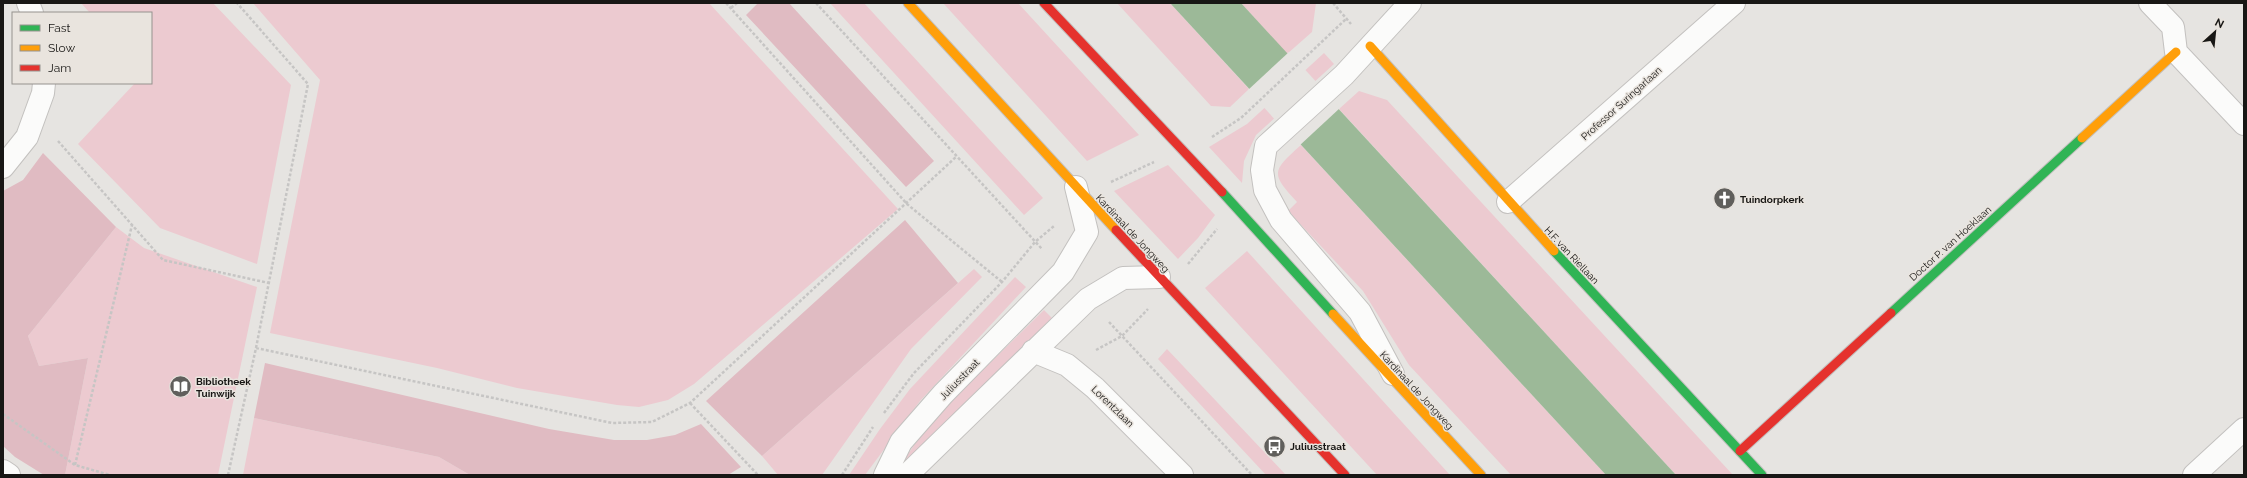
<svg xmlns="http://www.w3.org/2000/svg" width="2247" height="478" font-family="Raleway,sans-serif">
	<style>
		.green { fill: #eccad0 }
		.forest { fill: #e0bbc2 }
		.water { fill: #9cb998 }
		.pier { fill: #e6e4e1 }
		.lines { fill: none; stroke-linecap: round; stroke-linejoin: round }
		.street-casing { stroke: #c3c1bf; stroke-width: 24 }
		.fast-casing { stroke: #c3c1bf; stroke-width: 11 }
		.slow-casing { stroke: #c3c1bf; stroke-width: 11 }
		.jam-casing { stroke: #c3c1bf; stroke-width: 11 }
		.path { stroke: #c6c5c4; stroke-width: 2.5; stroke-dasharray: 3 2; stroke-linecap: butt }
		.street { stroke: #fbfbfa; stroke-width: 22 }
		.fast { stroke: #30b455; stroke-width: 9 }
		.slow { stroke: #ff9f0a; stroke-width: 9 }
		.jam { stroke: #e5322d; stroke-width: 9 }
		.labels { text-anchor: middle; stroke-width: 3; stroke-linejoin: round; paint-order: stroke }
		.street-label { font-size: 10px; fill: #181715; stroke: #e9e4de }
		.poi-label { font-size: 10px; font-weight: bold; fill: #181715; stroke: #e9e4de; text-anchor: start }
	</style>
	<rect width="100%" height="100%" fill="#e6e4e1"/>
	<path class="green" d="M81,3H213L291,85L257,264L160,228L78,144L135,83H151V13H90Z
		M253,3H709L898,209L694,384L668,400L639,407L617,405L517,388L437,368L270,333L320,80Z
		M830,3H864L1043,198L1024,215Z
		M943,3H1018L1139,135L1087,161Z
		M1117,3H1170L1249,89L1230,107L1211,106Z
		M1241,3H1316L1312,32L1287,54Z
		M1324,53L1334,64L1256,135L1244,161L1242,183L1209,147L1247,124Z
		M1359,91L1387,100L1733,475H1676L1339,109Z
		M1301,145L1606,475H1511L1409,365L1363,291L1288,211L1297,202C1270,173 1272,171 1301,145Z
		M1168,165L1215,215L1198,238L1178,259L1114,191Z
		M116,227L144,248L257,287L218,475H65L88,358L39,366L28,336Z
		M1247,251L1450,475H1377L1205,288Z
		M974,269L982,277L911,349L822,475H778L762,456Z
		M1015,277L1026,287L920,401L865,475H849L880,429L910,389Z
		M1044,310L1053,319L896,472L929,423Z
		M1167,349L1286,475H1287H1266L1158,359Z
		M254,418L439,457L470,475H243Z"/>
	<path class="forest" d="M758,3H789L934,161L906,187L746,15Z
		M43,153L116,227L28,336L39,366L88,358L65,475H44L15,457L3,446V191L23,180Z
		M905,220L958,283L762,456L706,401Z
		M265,363L549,429L614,440H647L675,435L701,424L741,467L728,475H470L439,457L254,418Z"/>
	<path class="water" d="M1170,3H1241L1676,475H1606Z"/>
	<path class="pier" d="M1289,52L1340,108L1299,146L1248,90Z"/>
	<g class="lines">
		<defs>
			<path id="street" d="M28,3L32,13
				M2150,3L2173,27L2176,52L2244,124
				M3,167L27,137L43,93L44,83
				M1508,202L1734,3
				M1033,351L1067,365L1095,388L1182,475
				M1393,374L1360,312L1281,220L1265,190L1262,170L1266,146L1344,75L1410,3
				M3,471L9,475
				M885,475L901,442L943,394L1063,272L1087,232L1076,187
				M907,475L1088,299L1123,278L1159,277
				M2194,475L2244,429"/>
			<path id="fast" d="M1222,192L1333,314
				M1554,251L1762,475
				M1891,313L2082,138"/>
			<path id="slow" d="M908,3L1116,230
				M1370,46L1554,251
				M2082,138L2176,52
				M1333,314L1481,475"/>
			<path id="jam" d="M1044,3L1222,192
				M1116,230L1345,475
				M1740,451L1891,313"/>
		</defs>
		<use href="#street" class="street-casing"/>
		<use href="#fast" class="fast-casing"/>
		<use href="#slow" class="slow-casing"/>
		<use href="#jam" class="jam-casing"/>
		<path class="path" d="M726,3L907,204L1002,282
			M816,3L1042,249
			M1333,3L1351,24
			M731,8L737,3
			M1212,137L1241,118L1346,19
			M58,141L163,260L269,283
			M1111,182L1154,162
			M1188,264L1217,229
			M1109,322L1252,475
			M256,348L612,423L652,422L690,403L957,156
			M1096,350L1122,336L1148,309
			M690,403L758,475
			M884,413L914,373L1002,282L1035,242L1054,226
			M3,414L75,465L110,475
			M75,465L132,225
			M228,475L256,348L308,84L237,3
			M842,475L873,427"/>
		<use href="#street" class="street"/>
		<use href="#fast" class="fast"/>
		<use href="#slow" class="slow"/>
		<use href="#jam" class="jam"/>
	</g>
	<defs>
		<symbol id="church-disc" viewBox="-11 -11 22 22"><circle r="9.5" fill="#605f5c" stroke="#e9e4de"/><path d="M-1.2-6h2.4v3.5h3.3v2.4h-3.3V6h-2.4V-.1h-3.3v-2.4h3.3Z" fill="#fff"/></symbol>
		<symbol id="library-disc" viewBox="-11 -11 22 22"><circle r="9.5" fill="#605f5c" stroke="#e9e4de"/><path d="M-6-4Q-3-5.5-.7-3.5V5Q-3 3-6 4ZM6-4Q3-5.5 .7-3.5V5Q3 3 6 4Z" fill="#fff"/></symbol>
		<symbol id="bus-disc" viewBox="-11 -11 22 22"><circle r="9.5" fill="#605f5c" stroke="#e9e4de"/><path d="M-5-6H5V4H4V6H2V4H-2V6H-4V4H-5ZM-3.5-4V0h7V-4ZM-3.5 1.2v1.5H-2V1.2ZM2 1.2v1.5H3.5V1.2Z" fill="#fff"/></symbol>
	</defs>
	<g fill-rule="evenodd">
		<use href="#church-disc" x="1712" y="186" width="25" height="25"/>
		<use href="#library-disc" x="168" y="374" width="25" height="25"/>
		<use href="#bus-disc" x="1262" y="434" width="25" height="25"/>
	</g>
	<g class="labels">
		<g class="street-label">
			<text transform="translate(1621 103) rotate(-42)" y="4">Professor Suringarlaan</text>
			<text transform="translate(1133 233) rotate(47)" y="4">Kardinaal de Jongweg</text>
			<text transform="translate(1950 243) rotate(-42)" y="4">Doctor P. van Hoeklaan</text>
			<text transform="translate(1572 255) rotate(47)" y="4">H.F. van Riellaan</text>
			<text transform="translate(959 379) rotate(-46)" y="4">Juliusstraat</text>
			<text transform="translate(1417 390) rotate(47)" y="4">Kardinaal de Jongweg</text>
			<text transform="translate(1113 406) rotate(44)" y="4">Lorentzlaan</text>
		</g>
		<g class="poi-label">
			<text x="1740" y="203">Tuindorpkerk</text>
			<text x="196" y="385">Bibliotheek<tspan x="196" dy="12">Tuinwijk</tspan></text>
			<text x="1290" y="450">Juliusstraat</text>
		</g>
	</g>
	<rect width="2247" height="478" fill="none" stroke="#181715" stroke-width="8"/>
	<rect x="12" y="12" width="140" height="72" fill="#e9e4de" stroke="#95928e"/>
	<rect x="20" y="25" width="20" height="6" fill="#30b455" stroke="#95928e"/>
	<text x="48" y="32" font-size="12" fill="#181715">Fast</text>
	<rect x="20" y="45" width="20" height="6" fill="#ff9f0a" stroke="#95928e"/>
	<text x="48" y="52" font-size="12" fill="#181715">Slow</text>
	<rect x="20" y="65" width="20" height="6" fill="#e5322d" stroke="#95928e"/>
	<text x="48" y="72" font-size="12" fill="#181715">Jam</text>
	<g transform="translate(2215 32) rotate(27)" stroke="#e9e4de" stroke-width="3" paint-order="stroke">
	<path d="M0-3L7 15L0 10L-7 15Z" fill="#181715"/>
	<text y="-6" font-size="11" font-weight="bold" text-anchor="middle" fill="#181715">N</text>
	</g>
</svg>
